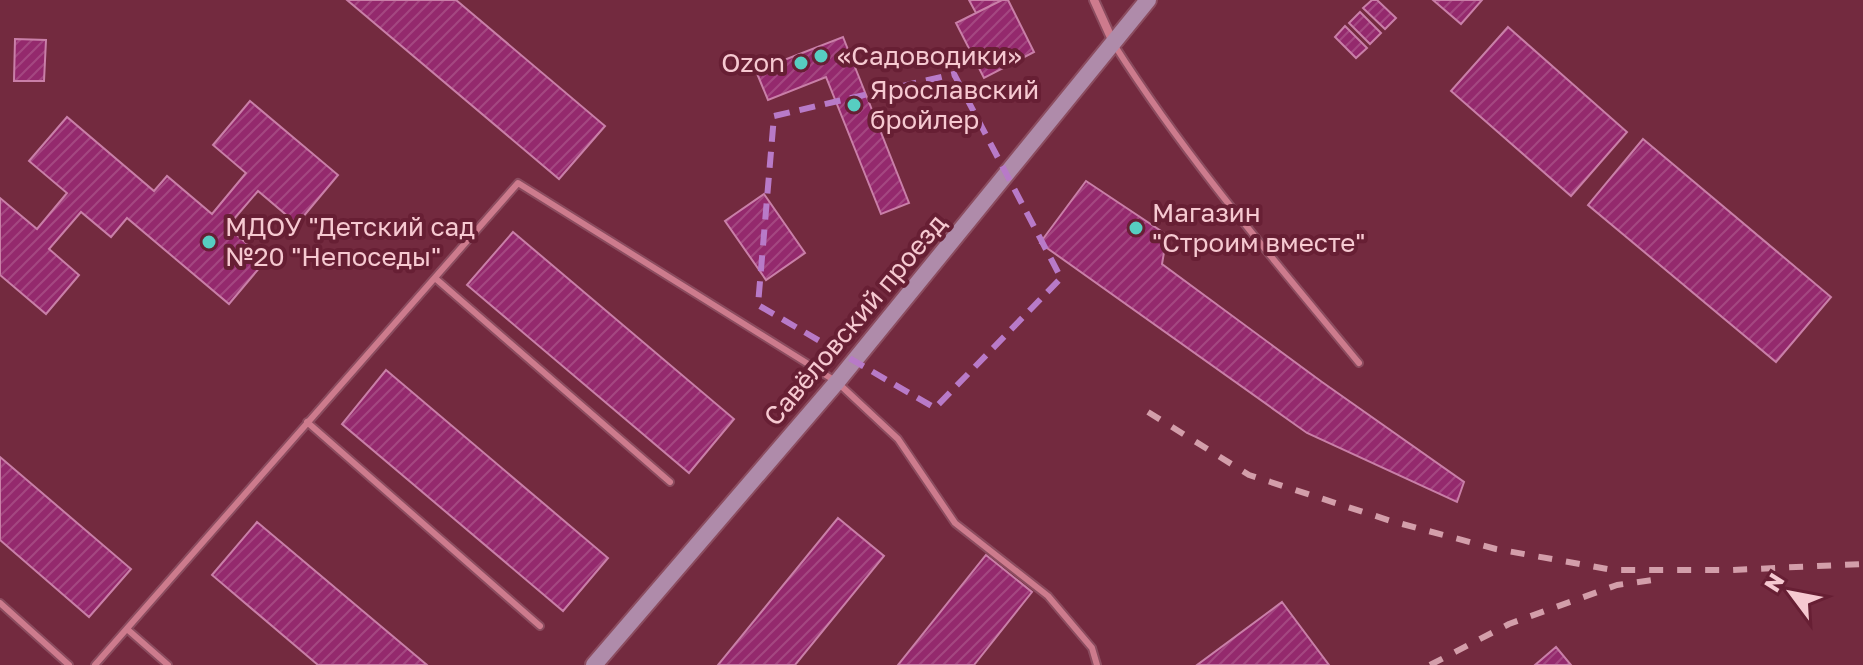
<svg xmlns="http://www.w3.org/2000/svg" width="1863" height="665" font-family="'Golos Text',sans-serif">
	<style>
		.building { fill: url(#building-hatch); stroke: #c97fa8; stroke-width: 2 }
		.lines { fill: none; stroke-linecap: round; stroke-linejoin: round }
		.lane-casing { stroke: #8b4c5f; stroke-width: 10 }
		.street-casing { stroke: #8b4c5f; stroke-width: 12 }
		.secondary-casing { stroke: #8b4c5f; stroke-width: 20 }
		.lane { stroke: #cd7b8d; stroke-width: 6 }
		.street { stroke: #cd7b8d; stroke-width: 8 }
		.secondary { stroke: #af8baa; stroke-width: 16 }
		.rail { stroke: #d39eaa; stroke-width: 6; stroke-dasharray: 14 14; stroke-linecap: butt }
		.marked { fill: none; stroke: #b87ac8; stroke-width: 6; stroke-dasharray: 16 10; stroke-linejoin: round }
		.poi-dot { fill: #57cec1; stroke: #671f34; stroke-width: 3 }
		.labels { text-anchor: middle; stroke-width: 8; stroke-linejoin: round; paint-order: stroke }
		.poi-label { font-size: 26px; fill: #f6c9d1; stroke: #671f34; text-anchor: start }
		.street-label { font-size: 26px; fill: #f6c9d1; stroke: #671f34 }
	</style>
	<defs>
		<pattern id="building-hatch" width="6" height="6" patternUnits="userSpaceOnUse" patternTransform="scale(2)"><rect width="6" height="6" fill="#94296d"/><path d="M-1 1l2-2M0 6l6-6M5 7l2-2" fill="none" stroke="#a44781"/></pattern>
	</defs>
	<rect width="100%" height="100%" fill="#732a3f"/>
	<path class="building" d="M347,0H456L605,126L559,179Z
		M969,0H1002L976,13Z
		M1002,0H1008L1034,52L984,78L956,23Z
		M1372,0H1377L1396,18L1385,29L1363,8Z
		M1433,0H1482L1461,24Z
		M1360,12L1381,33L1370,44L1349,23Z
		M1345,26L1367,48L1356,58L1335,37Z
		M1508,27L1627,132L1571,196L1451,91Z
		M843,37L909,203L881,214L826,77L768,100L756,71Z
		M15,39L46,40L44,81H14Z
		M250,101L338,175L297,224L258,191L227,227L266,260L229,304L127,218L111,237L81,212L49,249L79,275L46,314L0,275V198L37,229L67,193L29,161L67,117L154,191L167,176L212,214L246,173L213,145Z
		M1643,139L1831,297L1776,362L1588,205Z
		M1086,181L1167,235L1162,264L1322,382L1464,482L1457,502L1307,433L1040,243Z
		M764,194L805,253L766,280L725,221Z
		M513,232L734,419L689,473L467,285Z
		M386,370L608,558L563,611L342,424Z
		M0,457L131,569L89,617L0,540Z
		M838,518L884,556L795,665H718Z
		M257,522L427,665H318L212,575Z
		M986,555L1032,592L974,665H898Z
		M1282,602L1329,665H1197Z
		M1556,647L1571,665H1535Z"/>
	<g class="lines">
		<defs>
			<path id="lane" d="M1115,46C1187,159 1274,260 1359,363
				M435,278L670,482
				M307,422L540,626
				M0,603L69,665
				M127,629L168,665
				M95,665L518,183L837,382L898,439L955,523L1048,596L1092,648L1097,665"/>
			<path id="street" d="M1094,0L1113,42"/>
			<path id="secondary" d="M594,665L837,382L1148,0"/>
		</defs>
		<use href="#lane" class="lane-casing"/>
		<use href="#street" class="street-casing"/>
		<use href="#secondary" class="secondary-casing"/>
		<use href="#lane" class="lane"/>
		<use href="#street" class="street"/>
		<use href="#secondary" class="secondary"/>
		<path class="rail" d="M1148,412L1249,475L1391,521L1496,549L1613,570H1731L1863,564
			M1430,665L1509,624L1617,585L1660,579"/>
	</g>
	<path class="marked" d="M954,74L1061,278L935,408L758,305L774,116Z"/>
	<g class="poi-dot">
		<circle cx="821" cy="56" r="8"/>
		<circle cx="801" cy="63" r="8"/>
		<circle cx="854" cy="105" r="8"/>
		<circle cx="1136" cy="228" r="8"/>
		<circle cx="209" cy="242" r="8"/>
	</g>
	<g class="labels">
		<g class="poi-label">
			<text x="837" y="65">«Садоводики»</text>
			<text x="785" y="72" text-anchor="end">Ozon</text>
			<text x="870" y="99">Ярославский<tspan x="870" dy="30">бройлер</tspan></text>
			<text x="1152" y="222">Магазин<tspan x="1152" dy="30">"Строим вместе"</tspan></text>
			<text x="225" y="236">МДОУ "Детский сад<tspan x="225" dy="30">№20 "Непоседы"</tspan></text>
		</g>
		<g class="street-label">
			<text transform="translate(855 320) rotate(-50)" y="9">Савёловский проезд</text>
		</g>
	</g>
	<g transform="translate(1791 593) rotate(302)" stroke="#671f34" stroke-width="6" paint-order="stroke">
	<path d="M0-6L14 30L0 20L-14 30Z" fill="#f6c9d1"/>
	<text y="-12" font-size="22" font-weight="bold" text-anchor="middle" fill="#f6c9d1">N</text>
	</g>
</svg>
